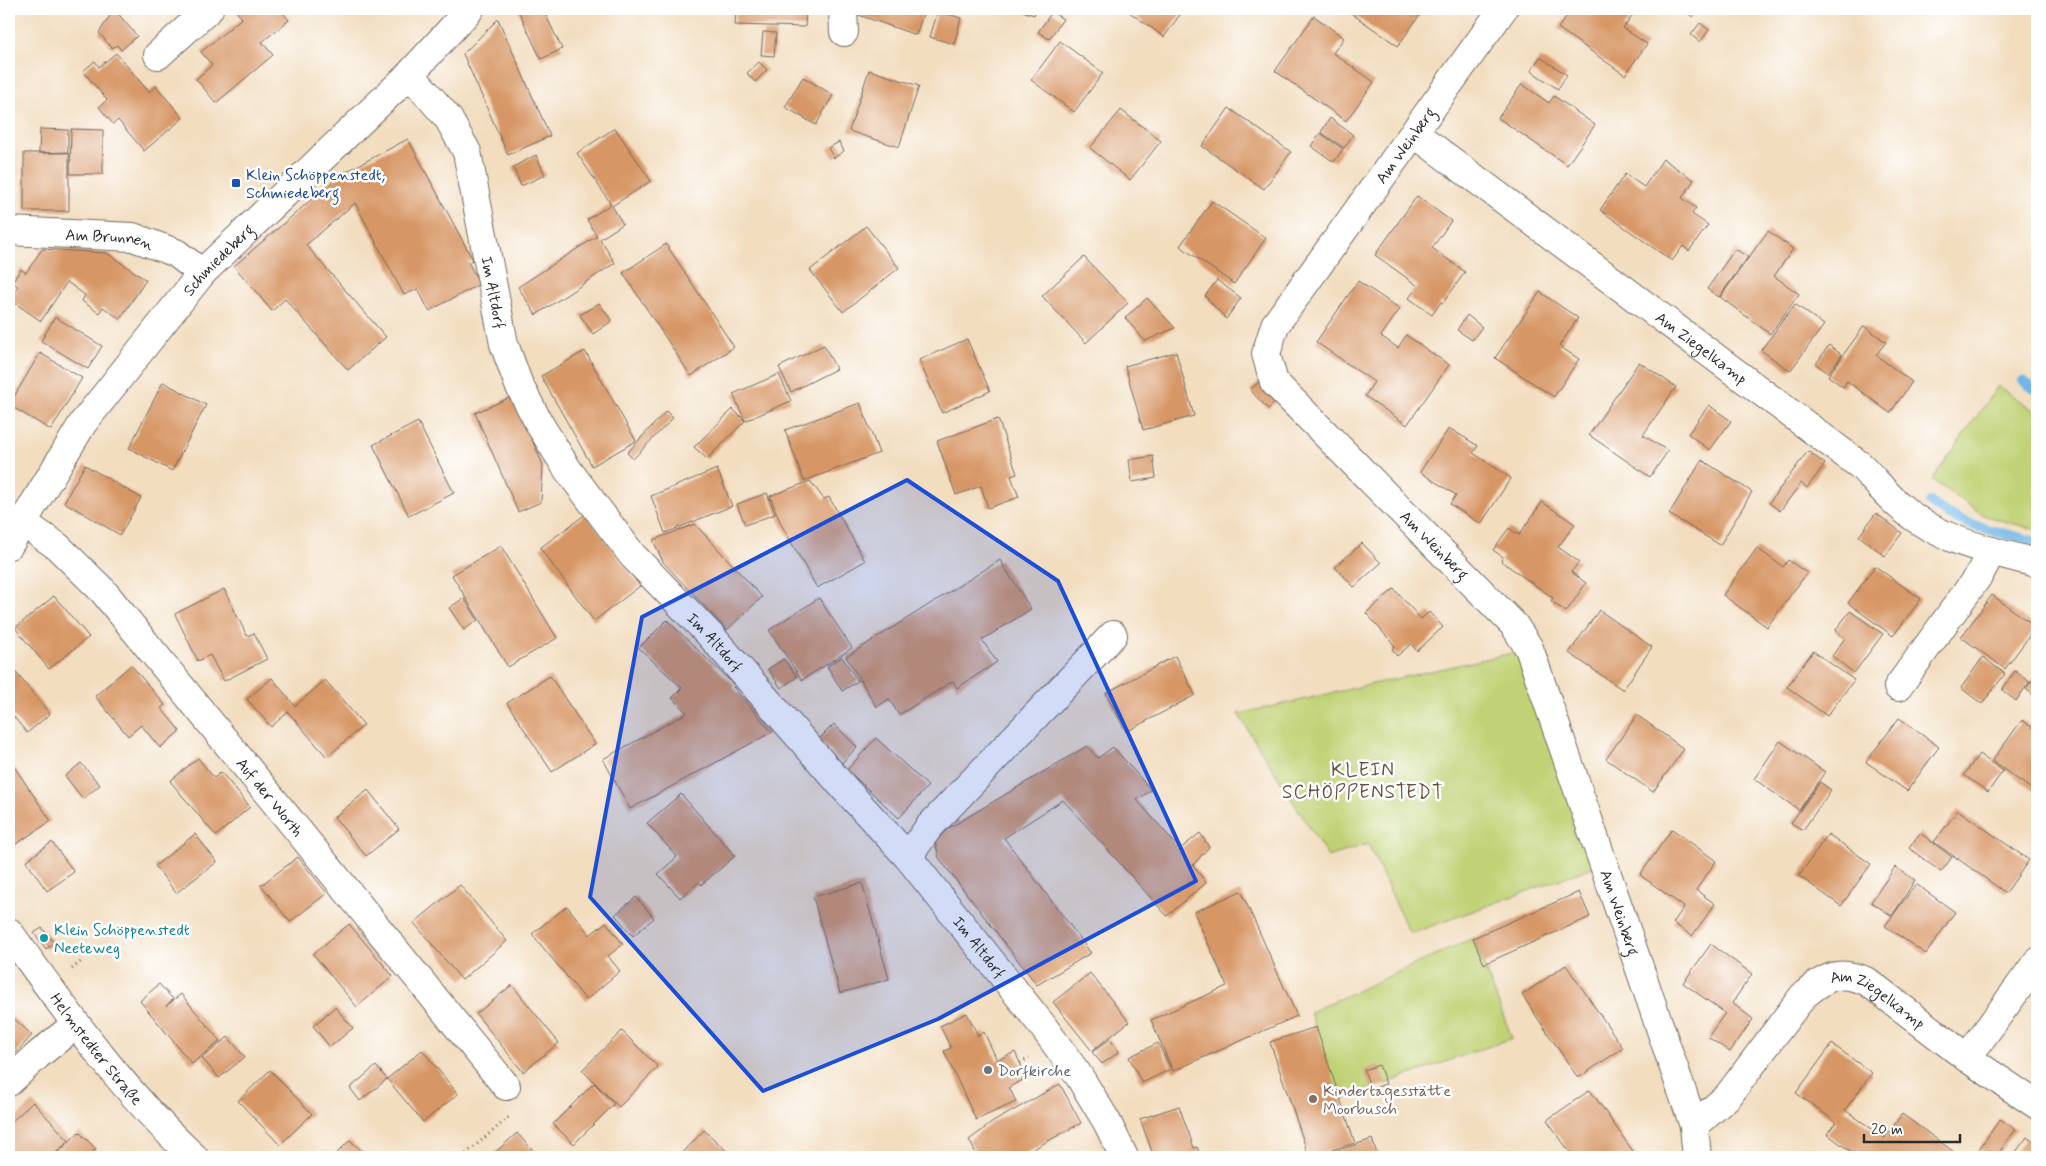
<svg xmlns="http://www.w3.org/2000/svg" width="2046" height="1166" font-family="Mynerve,sans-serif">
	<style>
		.green { fill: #c0d275; stroke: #767e50 }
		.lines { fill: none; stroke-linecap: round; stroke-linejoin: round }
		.stream { stroke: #70b6e7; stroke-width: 10 }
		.building { fill: #d79665 }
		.minor-casing { stroke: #71695f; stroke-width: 30 }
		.path { stroke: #71695f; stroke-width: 3; stroke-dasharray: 1 4; stroke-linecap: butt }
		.minor { stroke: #fff; stroke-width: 28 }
		.marked { fill: #1d4ed8; fill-opacity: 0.2; stroke: #1d4ed8; stroke-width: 4; stroke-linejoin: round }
		.transit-dot { fill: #1a4fb4; stroke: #fff; stroke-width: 2 }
		.culture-dot { fill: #0f9aa8; stroke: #fff; stroke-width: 2 }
		.worship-dot { fill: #6b7280; stroke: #fff; stroke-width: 2 }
		.education-dot { fill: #8d6e63; stroke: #fff; stroke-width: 2 }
		.labels { text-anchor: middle; stroke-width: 5; stroke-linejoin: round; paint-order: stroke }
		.street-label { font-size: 16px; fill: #2b2b2b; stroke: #fff }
		.transit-label { font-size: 16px; fill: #164399; stroke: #fff; text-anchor: start }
		.culture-label { font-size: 16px; fill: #0d838f; stroke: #fff; text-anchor: start }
		.worship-label { font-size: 16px; fill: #5b616d; stroke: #fff; text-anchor: start }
		.education-label { font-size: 16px; fill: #785e54; stroke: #fff; text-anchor: start }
		.quarter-label { font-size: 19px; letter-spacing: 1px; fill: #67503f; stroke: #fff }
	</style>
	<rect width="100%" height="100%" fill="#fff"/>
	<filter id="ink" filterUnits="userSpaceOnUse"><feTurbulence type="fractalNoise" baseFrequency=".02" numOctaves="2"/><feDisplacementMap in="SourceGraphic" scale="10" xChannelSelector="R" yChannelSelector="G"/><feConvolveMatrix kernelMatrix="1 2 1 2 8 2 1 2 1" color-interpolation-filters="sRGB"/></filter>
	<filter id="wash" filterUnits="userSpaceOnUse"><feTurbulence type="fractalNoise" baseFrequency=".0096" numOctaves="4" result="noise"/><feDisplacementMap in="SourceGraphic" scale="20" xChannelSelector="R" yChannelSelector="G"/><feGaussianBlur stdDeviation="1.12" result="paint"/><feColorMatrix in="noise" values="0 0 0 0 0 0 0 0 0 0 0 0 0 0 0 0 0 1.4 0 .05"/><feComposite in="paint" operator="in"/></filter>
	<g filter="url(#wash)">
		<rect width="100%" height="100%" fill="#f2ddbf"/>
		<path class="green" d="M1998,386L2037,412V530L1985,516L1932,480Z
			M1521,651L1596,866L1410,934L1368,844L1328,857L1238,714Z
			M1473,938L1512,1038L1340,1100L1310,1012Z"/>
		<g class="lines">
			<path class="stream" d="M2023,381L2037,391
				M1930,502C1963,528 1998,531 2037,542"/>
		</g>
		<g id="blocks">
			<path class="building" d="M114,9L137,36L121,50L117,45L112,48L99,33Z
				M238,9H280L289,20L262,42L273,55L216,103L196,79L212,65L201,52L242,18L236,11Z
				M520,9H543L562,49L541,59L518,10Z
				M736,9H806L805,27L735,25Z
				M851,9H925L916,35L850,12Z
				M1017,9H1036L1034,15Z
				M1125,9H1184L1164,37Z
				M1345,9H1424L1398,46Z
				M1572,9L1636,10L1623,28L1647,44L1625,75L1558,28Z
				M1681,9H1698L1693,17Z
				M938,11L961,18L954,44L930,37Z
				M1052,12L1063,19L1049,39L1038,32Z
				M1314,16L1344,38L1333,53L1374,82L1346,121L1275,71Z
				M498,19L550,136L508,155L463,54Z
				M1700,23L1709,30L1700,42L1691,35Z
				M763,32L776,33L774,56L761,55Z
				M1060,41L1103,73L1074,112L1031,80Z
				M116,53L149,92L156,86L183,118L144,151L118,120L113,124L99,107L107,100L83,71L95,61L99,67Z
				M1540,57L1567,75L1558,89L1531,71Z
				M759,62L767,70L755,82L747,73Z
				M869,70L919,86L899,147L849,131Z
				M803,77L833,95L816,125L785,107Z
				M1522,84L1549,103L1554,96L1595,125L1567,165L1498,118Z
				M1229,108L1291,152L1264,189L1202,146Z
				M1121,110L1161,141L1130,180L1090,148Z
				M1330,118L1353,135L1344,148L1321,132Z
				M615,128L651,181L612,206L623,224L600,239L615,263L536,315L518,287L597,236L587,220L611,204L577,153Z
				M40,129L68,130V152L39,153Z
				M71,129L103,130V174H70Z
				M1320,133L1343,149L1334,162L1311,146Z
				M408,139L473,260L468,262L480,284L429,311L418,289L404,295L355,203L306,245L386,337L348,370L285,299L272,311L234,266L340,175Z
				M839,142L844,151L834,158L828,148Z
				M24,153H69V211H24Z
				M536,155L545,175L521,186L513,167Z
				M1663,159L1694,180L1682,198L1696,208L1692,214L1708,225L1689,251L1683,246L1672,261L1600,210L1625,174L1644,187Z
				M1417,196L1451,221L1432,248L1465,272L1443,303L1441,302L1432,315L1409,298L1418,286L1375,255Z
				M1212,201L1266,238L1234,284L1180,246Z
				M866,226L899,268L843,312L810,270Z
				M1768,231L1793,249L1774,276L1799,294L1770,334L1720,297Z
				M666,244L734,347L691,376L623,273Z
				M42,249L107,253L146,280L120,319L103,307L99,313L82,301L85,295L67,282L41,321L9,299L18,286L12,282L21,269L26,273Z
				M1735,249L1748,257L1719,297L1707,289Z
				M1084,257L1128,303L1086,343L1042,296Z
				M1217,280L1241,298L1226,319L1205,296Z
				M1358,281L1400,309L1381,336L1398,348L1406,335L1449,365L1407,425L1365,396L1374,382L1316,342Z
				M1540,292L1578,318L1559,346L1579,359L1554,397L1495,358Z
				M1147,298L1175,328L1145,341L1125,318Z
				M599,303L612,321L593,334L580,315Z
				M1795,304L1824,325L1790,371L1761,350Z
				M1467,315L1482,327L1472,340L1457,330Z
				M55,317L102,346L88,369L41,341Z
				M1864,326L1886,342L1876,355L1912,382L1890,413L1847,381L1843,387L1828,376Z
				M967,339L990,391L942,413L919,360Z
				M824,345L836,369L791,392L779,367Z
				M1829,345L1842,355L1828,373L1816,364Z
				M585,351L636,441L592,466L541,376Z
				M1176,352L1194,416L1143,430L1125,366Z
				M40,353L82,378L51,430L9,405Z
				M1639,362L1676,387L1643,435L1668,451L1650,477L1589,435Z
				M779,374L791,401L745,421L733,394Z
				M1261,380L1279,399L1268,409L1250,390Z
				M163,382L206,405L172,471L129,448Z
				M513,396L543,465L541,502L518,512L475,413Z
				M860,403L879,453L804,481L785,430Z
				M1709,405L1731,421L1710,450L1688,434Z
				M733,409L745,421L707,459L694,447Z
				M666,411L673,418L633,459L627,453Z
				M998,419L1017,474L1011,476L1019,497L988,508L981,486L956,495L937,441Z
				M418,422L454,493L409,516L373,445Z
				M1449,428L1478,446L1473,453L1511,478L1481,524L1450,504L1456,495L1420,472Z
				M1808,451L1825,464L1807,488L1801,483L1780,511L1769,503Z
				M1153,456L1156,478L1132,482L1129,460Z
				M1702,460L1752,492L1720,545L1669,514Z
				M85,465L141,498L120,535L64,502Z
				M717,469L732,506L665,533L651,496Z
				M810,481L824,499L829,497L865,561L817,588L781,524L770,496Z
				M767,493L775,514L745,525L737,504Z
				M1542,502L1575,524L1558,547L1579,562L1571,572L1586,583L1566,612L1551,601L1553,598L1501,561L1503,557L1493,550L1509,528L1519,535Z
				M1876,513L1902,533L1885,556L1859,536Z
				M586,514L640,586L594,621L540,548Z
				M695,524L762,597L727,630L663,562L653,540Z
				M1362,543L1381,563L1354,587L1335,567Z
				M501,546L557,638L508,667L452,575Z
				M1757,548L1783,567L1788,560L1807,573L1767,627L1723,595Z
				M1000,560L1031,609L982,640L997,662L957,688L953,681L899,715L889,699L877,707L846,657Z
				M1875,566L1921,599L1893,636L1848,603Z
				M224,589L247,636L254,633L267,659L224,681L210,655L198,661L175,614Z
				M1394,589L1421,619L1429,612L1443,627L1417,651L1411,644L1397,656L1392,649L1395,646L1366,613Z
				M1992,595L2036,627L2005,669L1961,637Z
				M54,596L89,637L49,669L15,628Z
				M464,598L478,620L464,630L449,608Z
				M819,598L852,648L802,680L769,630Z
				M1599,610L1652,647L1623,690L1569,653Z
				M1850,611L1883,634L1854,673L1832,656L1845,638L1835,631Z
				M667,620L735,686L733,687L772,732L630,809L603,759L687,713L672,698L682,688L639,648Z
				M1813,651L1854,680L1827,716L1787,687Z
				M1175,656L1195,695L1126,732L1106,693Z
				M842,657L858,681L842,691L827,666Z
				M1983,657L2005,674L1982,704L1961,688Z
				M784,659L797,677L781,688L768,669Z
				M9,664L50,714L27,733L9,711Z
				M131,665L165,705L161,708L180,731L160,748L141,725L128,736L95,696Z
				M2015,671L2030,681L2016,701L2002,690Z
				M2037,673V698L2026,689Z
				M550,676L595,744L552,772L507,703Z
				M272,678L295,706L325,680L364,725L327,757L288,712L271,727L247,699Z
				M1637,715L1684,749L1653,792L1606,759Z
				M1899,718L1939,747L1907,791L1866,762Z
				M2022,720L2037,731V793L1992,761Z
				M834,724L857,747L842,763L819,739Z
				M876,738L928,786L899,818L847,770Z
				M1780,741L1825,772L1799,810L1754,779Z
				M1087,746L1098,758L1113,747L1151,790L1137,800L1180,849L1200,833L1209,847L1193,865L1206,883L1167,916L1063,800L1004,838L1091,953L1037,985L939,858L934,837Z
				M1979,754L2003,771L1988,792L1964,775Z
				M198,758L214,778L221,772L250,807L216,836L170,781Z
				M81,763L100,785L83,799L65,776Z
				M15,768L51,821L13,846L9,840V772Z
				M1820,782L1831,790L1803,830L1791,823Z
				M368,790L399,829L366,856L334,817Z
				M681,794L735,856L701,885L699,882L680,898L658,874L677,857L647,823Z
				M1958,810L2029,860L2006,893L1934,842Z
				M1672,829L1716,861L1696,890L1715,904L1692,936L1673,923L1684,907L1640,875Z
				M1920,833L1952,857L1941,872L1909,848Z
				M195,834L217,862L176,893L155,866Z
				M1828,834L1871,864L1841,906L1799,876Z
				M52,842L74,872L47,891L26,861Z
				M298,857L327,893L290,922L261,885Z
				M1895,867L1915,880L1892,916L1871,902Z
				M862,883L889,979L840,993L813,897Z
				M1916,884L1955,912L1926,954L1885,926Z
				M460,885L507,941L462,980L414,923Z
				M1241,891L1297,1016L1173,1071L1151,1020L1227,986L1194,912Z
				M1579,892L1590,917L1484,964L1473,938Z
				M636,897L654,918L633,936L615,915Z
				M567,906L590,935L606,922L623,944L608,956L620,971L586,1000L532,934Z
				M349,924L393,976L357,1007L313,954Z
				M42,928L54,943L46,949L34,933Z
				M1711,944L1752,974L1732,1003L1753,1019L1730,1052L1708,1037L1725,1013L1683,983Z
				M1566,965L1623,1048L1578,1078L1522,995Z
				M1090,973L1129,1022L1092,1051L1053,1002Z
				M159,984L173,999L166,1006L181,994L220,1041L192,1064L140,1001Z
				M512,985L559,1043L523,1072L476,1014Z
				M335,1007L353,1028L330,1047L313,1026Z
				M967,1013L978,1036L984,1032L997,1060L1015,1052L1027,1078L1009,1087L1016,1102L976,1120L944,1051L951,1048L940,1026Z
				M9,1014L32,1035L9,1061Z
				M1316,1027L1355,1143L1309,1157L1270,1042Z
				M622,1031L658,1067L619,1107L582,1070Z
				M228,1037L245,1057L219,1078L202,1058Z
				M1110,1039L1119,1052L1102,1064L1092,1052Z
				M1158,1043L1171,1069L1142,1083L1129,1057Z
				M1832,1044L1872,1073L1845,1110L1885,1138L1902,1114L1961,1157H1850L1853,1153L1827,1134L1836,1122L1796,1093Z
				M422,1050L458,1094L423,1122L387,1079Z
				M1379,1065L1386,1084L1371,1089L1364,1070Z
				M376,1066L387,1079L360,1101L350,1088Z
				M270,1070L312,1114L280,1145L238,1101Z
				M594,1083L614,1104L574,1144L553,1124Z
				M1060,1084L1081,1123L1019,1157H978L969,1140L993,1122Z
				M1590,1090L1637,1157H1573L1547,1120Z
				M33,1102L69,1141L51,1157H12L9,1153V1124Z
				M1179,1106L1194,1148L1197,1147L1201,1157H1154L1140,1119Z
				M2000,1119L2016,1129L1996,1157H1991L1979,1149Z
				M704,1130L733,1157H679Z
				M79,1132L96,1149L87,1157H55L54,1156Z
				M517,1133L539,1157H490Z
				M2027,1137L2037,1144V1157H2012Z
				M1372,1139L1378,1157H1318Z
				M350,1140L368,1157H333Z"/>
		</g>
	</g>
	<g filter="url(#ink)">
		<use href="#blocks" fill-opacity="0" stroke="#71695f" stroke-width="1"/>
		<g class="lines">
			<defs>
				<g id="minor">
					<path d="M843,9L844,32"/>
					<path id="s1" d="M1503,9L1275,325L1266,354L1274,382L1514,625L1529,648L1694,1126L1697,1157"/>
					<path d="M158,55L209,9"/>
					<path id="s2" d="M410,74L448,118L467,152L504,344L519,385L540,425L568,470L633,556L711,636L845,789L908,857L1042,1025L1079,1076L1107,1122L1124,1157"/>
					<path id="s3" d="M1414,133L1861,466C1875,480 1887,496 1902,508C1940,541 1990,551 2037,563"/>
					<path id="s4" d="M9,231L133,237L176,253L202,273"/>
					<path id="s5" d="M22,522L57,546L103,591L506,1086"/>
					<path id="s6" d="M9,545L83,423L202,273L410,74L470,9"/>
					<path d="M1898,687L1979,575L1992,551"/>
					<path d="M908,857L929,827L1113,635"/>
					<path id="s7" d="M9,932C66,1011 122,1091 194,1157"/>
					<path d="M1967,1058L2037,962"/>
					<path d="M9,1082L38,1055L75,1025"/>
					<path id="s8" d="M1694,1126L1728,1096L1803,996C1827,976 1838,969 1868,982L1967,1058L2037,1105"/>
				</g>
			</defs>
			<use href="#minor" class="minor-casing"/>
			<path class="path" d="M72,969L83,960
				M1020,1063L1029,1058
				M462,1157L509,1117"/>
			<use href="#minor" class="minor"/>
		</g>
	</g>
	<path class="marked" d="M907,480L1058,581L1196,881L938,1019L763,1091L590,897L642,617Z"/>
	<rect class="transit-dot" x="231" y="178" width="10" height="10" rx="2.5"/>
	<circle class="culture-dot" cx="44" cy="938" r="5"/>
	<circle class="worship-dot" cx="988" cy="1070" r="5"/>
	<circle class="education-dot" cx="1313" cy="1099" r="5"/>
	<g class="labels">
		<g class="street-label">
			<text transform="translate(1405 145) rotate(-54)" y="6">Am Weinberg</text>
			<text dy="6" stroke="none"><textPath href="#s4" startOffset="101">Am Brunnen</textPath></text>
			<text dy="6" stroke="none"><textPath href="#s6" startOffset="355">Schmiedeberg</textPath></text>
			<text dy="6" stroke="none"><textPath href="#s2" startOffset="240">Im Altdorf</textPath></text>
			<text dy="6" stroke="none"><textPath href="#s3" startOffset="359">Am Ziegelkamp</textPath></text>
			<text dy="6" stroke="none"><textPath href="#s1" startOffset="678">Am Weinberg</textPath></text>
			<text dy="6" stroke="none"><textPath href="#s2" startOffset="661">Im Altdorf</textPath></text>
			<text dy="6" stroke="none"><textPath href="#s5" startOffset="372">Auf der Worth</textPath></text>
			<text dy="6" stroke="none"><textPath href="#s1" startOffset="1098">Am Weinberg</textPath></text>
			<text dy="6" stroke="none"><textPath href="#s2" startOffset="1065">Im Altdorf</textPath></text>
			<text dy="6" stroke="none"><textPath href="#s8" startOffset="258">Am Ziegelkamp</textPath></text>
			<text dy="6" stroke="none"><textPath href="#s7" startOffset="146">Helmstedter Straße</textPath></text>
		</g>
		<g class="transit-label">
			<text x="246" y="180">Klein Schöppenstedt,<tspan x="246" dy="18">Schmiedeberg</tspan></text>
		</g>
		<g class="culture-label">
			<text x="54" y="935">Klein Schöppenstedt<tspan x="54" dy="18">Neeteweg</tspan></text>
		</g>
		<g class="worship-label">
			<text x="998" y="1076">Dorfkirche</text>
		</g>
		<g class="education-label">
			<text x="1323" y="1096">Kindertagesstätte<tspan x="1323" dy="18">Moorbusch</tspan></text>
		</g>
		<g class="quarter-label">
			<text x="1363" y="776">KLEIN<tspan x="1363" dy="22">SCHÖPPENSTEDT</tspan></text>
		</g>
	</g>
	<rect width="2046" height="1166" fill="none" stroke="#fff" stroke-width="30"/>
	<path d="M1864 1134v8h96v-8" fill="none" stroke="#2b2b2b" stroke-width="2.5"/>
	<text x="1871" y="1134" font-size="15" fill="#2b2b2b" stroke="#ffffff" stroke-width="4" paint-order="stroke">20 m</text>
</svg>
